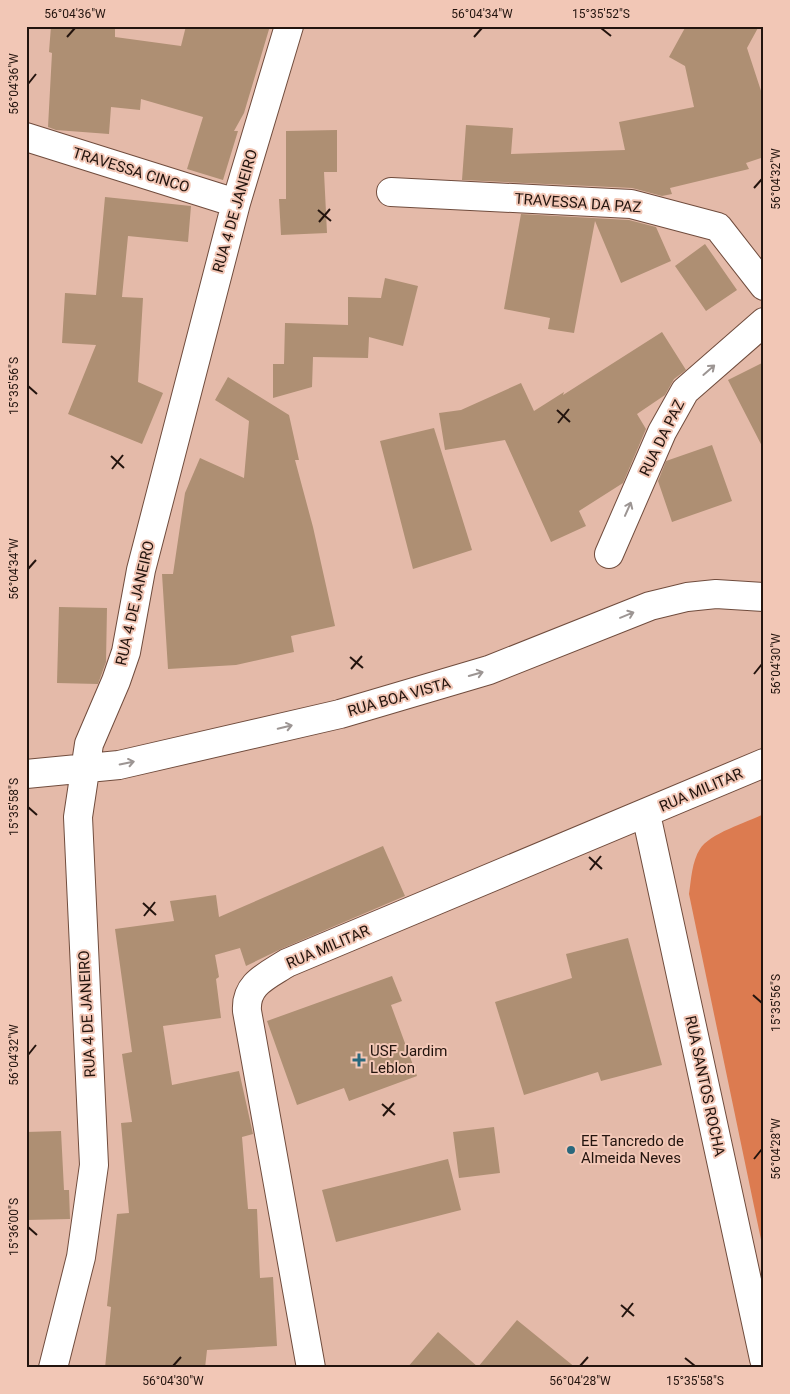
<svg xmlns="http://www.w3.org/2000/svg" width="790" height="1394" font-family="Roboto,sans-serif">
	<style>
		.green { fill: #dc7b50 }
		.building { fill: #ae8f73 }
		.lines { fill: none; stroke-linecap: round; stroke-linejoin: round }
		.minor-casing { stroke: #704c3d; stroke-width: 30 }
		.minor { stroke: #fff; stroke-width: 28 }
		.oneway { stroke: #9c9593 }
		.ticks { fill: none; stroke: #23140e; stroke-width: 2 }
		.poi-dot { fill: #29687d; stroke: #f2c7b6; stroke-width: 2 }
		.labels { text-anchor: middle; stroke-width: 4; stroke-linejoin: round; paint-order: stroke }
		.street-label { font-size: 15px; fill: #23140e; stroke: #f2c7b6 }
		.poi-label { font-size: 15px; fill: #23140e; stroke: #f2c7b6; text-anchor: start }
		.neatline { fill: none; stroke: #23140e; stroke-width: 2 }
		.ticks-label { font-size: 12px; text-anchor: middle; fill: #23140e }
	</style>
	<rect width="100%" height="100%" fill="#e4baa9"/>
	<path class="green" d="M764,814V1254L689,894C691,880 692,861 700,849C709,834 747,822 764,814Z"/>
	<path class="building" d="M51,26H115V37L181,46L186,26H270L244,113L234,131H238L223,180L187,169L203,117L141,99L140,110L111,107L109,134L56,130L48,127L52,53L49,52Z
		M686,26H759L747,48L764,100V157L746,163L749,169L670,188L672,194L662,196L632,188L462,180L466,125L513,128L511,154L625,150L619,122L694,107L685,66L669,57Z
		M337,130V172H324L327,233L281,235L279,199H286V131Z
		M105,197L191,206L188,242L128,236L122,297L143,298L138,382L163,393L142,444L68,414L96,345L62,343L65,293L96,295Z
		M521,214L629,220L656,227L671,261L621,283L595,221L574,333L548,329L550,318L504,309Z
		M705,244L737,290L706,311L675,266Z
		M385,278L418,286L403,346L369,337L368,358L313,357L312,387L273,398V364H284L285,323L348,325V297L381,298Z
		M662,332L686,370L674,379L665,395L637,414L646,429L623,483L579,511L586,526L551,542L505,440L445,450L439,413L461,410L521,383L534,411L564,392L563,395Z
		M764,362V450L728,380Z
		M228,377L289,415L299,460H295L313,527L335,626L291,636L294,652L236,665L168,669L162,574H173L185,493L200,458L244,478L249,421L215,400Z
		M434,428L472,550L413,569L380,441Z
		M712,445L732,501L672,522L658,481L666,461Z
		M59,607L107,608L106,662L98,684L57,683Z
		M383,846L405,896L281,949L246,966L240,948L215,955L219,977L216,979L221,1018L163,1026L172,1085L239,1071L253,1134L242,1137L248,1209H257L260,1278L273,1277L277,1346L207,1350L205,1368H105L111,1307L107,1306L117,1214L129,1213L121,1123L132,1122L122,1054L132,1052L115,929L174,921L170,901L216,895L219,917Z
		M628,938L662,1065L601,1081L598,1072L524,1095L495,1002L572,978L566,954Z
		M392,976L402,1001L391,1005L417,1076L349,1101L344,1088L297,1105L267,1021Z
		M494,1127L500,1173L459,1178L453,1132Z
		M61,1131L64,1190H69L70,1219L26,1220V1132Z
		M448,1159L461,1210L336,1242L322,1190Z
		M517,1320L576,1368H407L438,1332L478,1367Z"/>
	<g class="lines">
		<defs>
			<path id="minor" d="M26,137L236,203
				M391,192L631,204L718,227L764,286
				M609,554L662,432L685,391L764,322
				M26,774L119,765L340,714L489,670L650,606L687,597L716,594L764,597
				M646,814L764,1359
				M53,1368L81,1257L94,1165L78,817L89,744L116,681L126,652L141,570L236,203L289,26
				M311,1368L247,1011C245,984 267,976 287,963L764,763"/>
		</defs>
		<use href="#minor" class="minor-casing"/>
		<use href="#minor" class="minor"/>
	</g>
	<defs><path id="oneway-shaft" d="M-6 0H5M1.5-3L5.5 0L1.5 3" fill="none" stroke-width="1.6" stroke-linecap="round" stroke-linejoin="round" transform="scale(1.25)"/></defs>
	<g class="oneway">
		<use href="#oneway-shaft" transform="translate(709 370) rotate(-41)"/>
		<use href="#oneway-shaft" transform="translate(628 509) rotate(-66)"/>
		<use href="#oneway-shaft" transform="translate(627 615) rotate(-22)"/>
		<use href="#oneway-shaft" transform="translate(476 674) rotate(-16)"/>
		<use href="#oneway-shaft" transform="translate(285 727) rotate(-13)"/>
		<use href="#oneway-shaft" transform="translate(127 763) rotate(-12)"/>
	</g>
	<path class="ticks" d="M601,28L611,36M67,37L75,28M474,37L482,28M28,84L36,74M754,188L762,179M318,210L331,221M319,222L330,209M28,386L37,394M557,410L570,422M558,423L569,409M111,456L124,468M112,469L123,455M28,569L36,560M350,657L363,668M351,669L362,656M754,674L762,664M28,807L37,815M589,857L602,869M590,870L601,856M143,903L156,915M144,916L155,902M753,995L762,1003M28,1055L36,1045M382,1104L395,1115M383,1116L394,1103M754,1159L762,1149M28,1227L37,1235M621,1305L634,1316M622,1317L633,1303M685,1358L695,1366M173,1366L181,1357M580,1366L588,1357"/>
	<g class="poi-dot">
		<path d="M356.5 1052.5h5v5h5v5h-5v5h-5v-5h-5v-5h5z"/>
		<circle cx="571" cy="1150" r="5"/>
	</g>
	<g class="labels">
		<g class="street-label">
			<text transform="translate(131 170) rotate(17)" y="5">TRAVESSA CINCO</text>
			<text transform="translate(578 203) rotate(4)" y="5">TRAVESSA DA PAZ</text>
			<text transform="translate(235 211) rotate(-74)" y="5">RUA 4 DE JANEIRO</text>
			<text transform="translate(662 438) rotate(-64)" y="5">RUA DA PAZ</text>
			<text transform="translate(135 603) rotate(-77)" y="5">RUA 4 DE JANEIRO</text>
			<text transform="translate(399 697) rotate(-16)" y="5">RUA BOA VISTA</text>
			<text transform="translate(701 790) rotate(-23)" y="5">RUA MILITAR</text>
			<text transform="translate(328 947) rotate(-23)" y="5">RUA MILITAR</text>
			<text transform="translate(87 1014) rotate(-93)" y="5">RUA 4 DE JANEIRO</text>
			<text transform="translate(705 1086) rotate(78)" y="5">RUA SANTOS ROCHA</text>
		</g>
		<g class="poi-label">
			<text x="370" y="1056">USF Jardim<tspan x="370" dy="17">Leblon</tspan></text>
			<text x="581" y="1146">EE Tancredo de<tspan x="581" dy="17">Almeida Neves</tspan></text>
		</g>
	</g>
	<rect width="790" height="1394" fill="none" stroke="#f2c7b6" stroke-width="55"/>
	<rect x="28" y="28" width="734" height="1338" class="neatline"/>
	<g class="ticks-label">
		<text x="75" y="18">56°04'36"W</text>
		<text x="482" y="18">56°04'34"W</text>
		<text x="601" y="18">15°35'52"S</text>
		<text transform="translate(14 84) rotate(-90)" y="4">56°04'36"W</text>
		<text transform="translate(776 179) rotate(-90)" y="4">56°04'32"W</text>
		<text transform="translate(14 386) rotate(-90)" y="4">15°35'56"S</text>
		<text transform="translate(14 569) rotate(-90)" y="4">56°04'34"W</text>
		<text transform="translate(776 664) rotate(-90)" y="4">56°04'30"W</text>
		<text transform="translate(14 807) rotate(-90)" y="4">15°35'58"S</text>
		<text transform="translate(776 1003) rotate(-90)" y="4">15°35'56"S</text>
		<text transform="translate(14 1055) rotate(-90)" y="4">56°04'32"W</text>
		<text transform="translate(776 1149) rotate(-90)" y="4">56°04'28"W</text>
		<text transform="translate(14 1227) rotate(-90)" y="4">15°36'00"S</text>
		<text x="173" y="1385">56°04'30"W</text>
		<text x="580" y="1385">56°04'28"W</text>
		<text x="695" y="1385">15°35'58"S</text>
	</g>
</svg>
